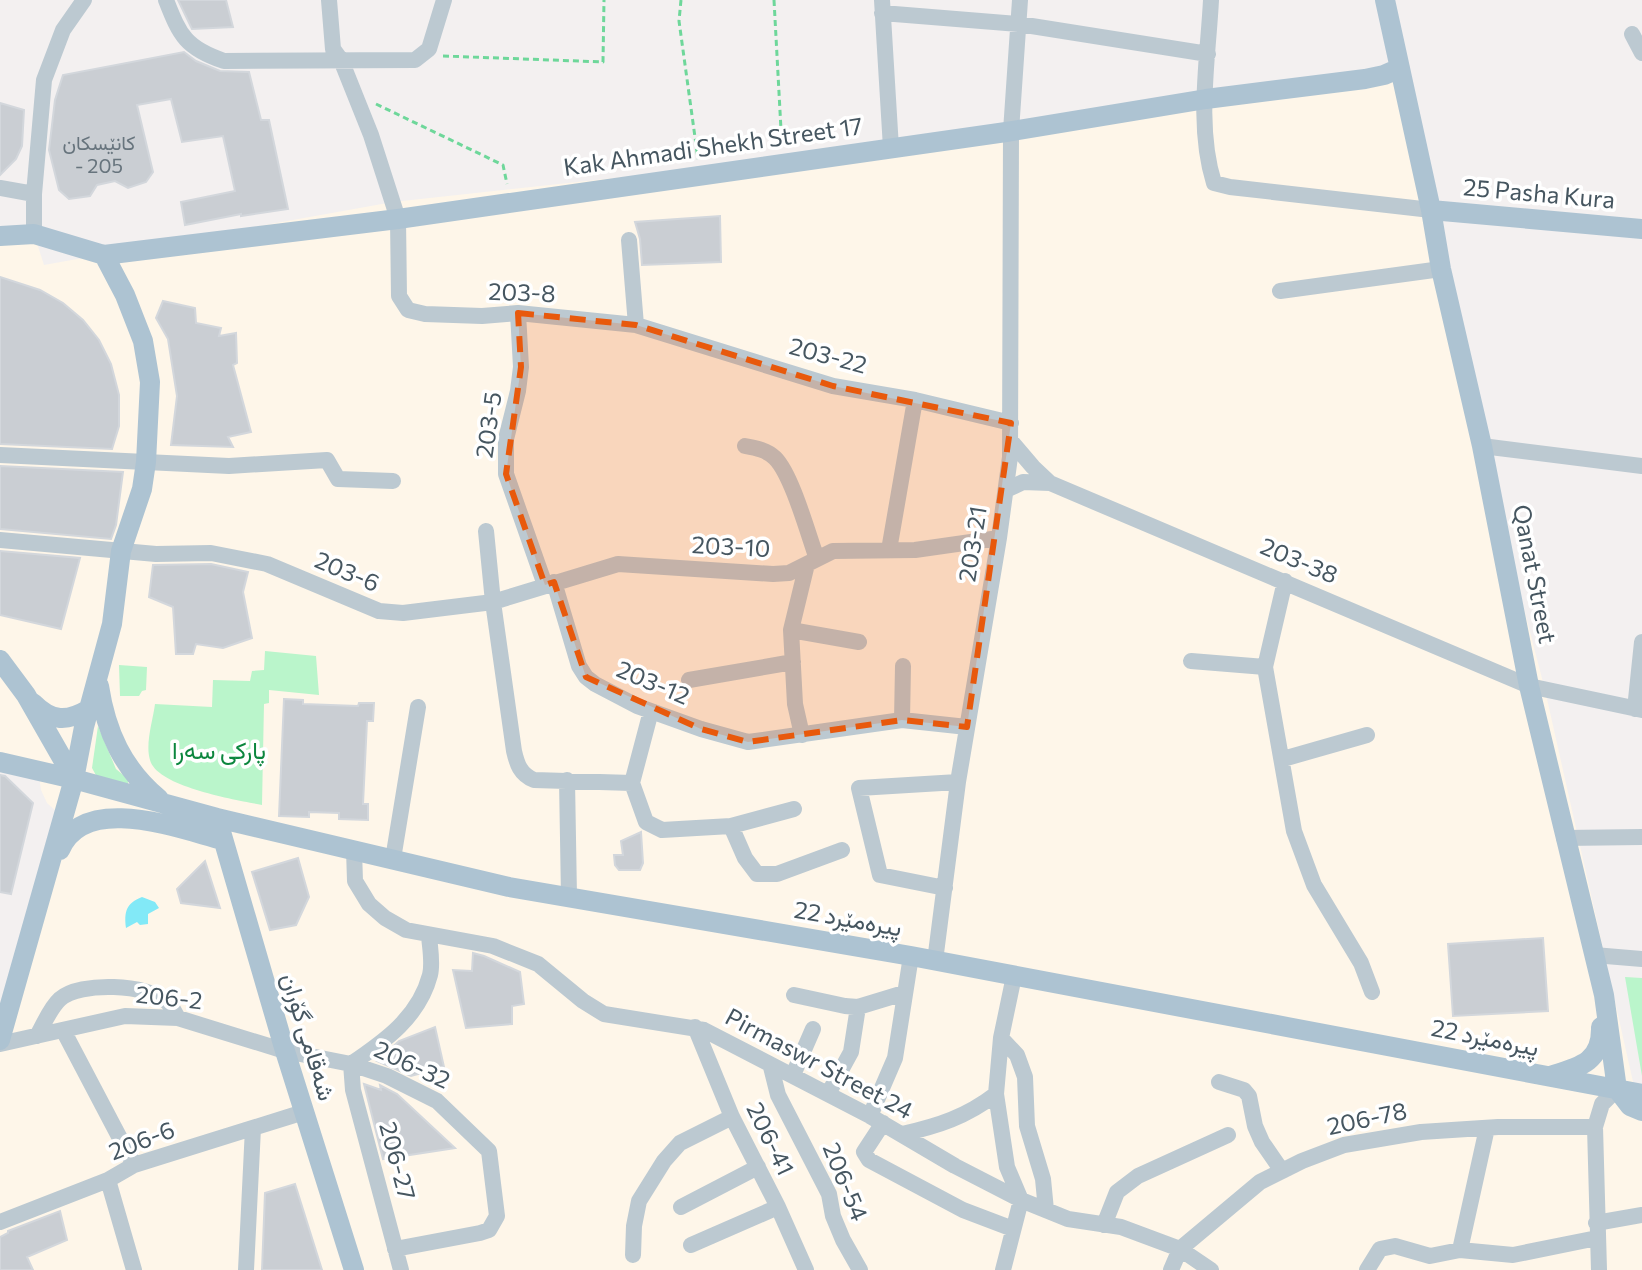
<svg xmlns="http://www.w3.org/2000/svg" width="1642" height="1270" font-family="Commissioner,Vazirmatn,sans-serif">
	<style>
		.commercial { fill: #fef6e9 }
		.green { fill: #baf5cb }
		.water { fill: #82e9f7 }
		.building { fill: #caced3; stroke: #d3d7dc; stroke-width: 2 }
		.lines { fill: none; stroke-linecap: round; stroke-linejoin: round }
		.path { stroke: #6ed79a; stroke-width: 3; stroke-dasharray: 6 4; stroke-linecap: butt }
		.minor { stroke: #bcc9d1; stroke-width: 16 }
		.major { stroke: #adc3d2; stroke-width: 20 }
		.marked { fill: #e8590c; fill-opacity: 0.2; stroke: #e8590c; stroke-width: 6; stroke-dasharray: 16 10; stroke-linejoin: round }
		.labels { text-anchor: middle; stroke-width: 7; stroke-linejoin: round; paint-order: stroke }
		.number-label { font-size: 20px; fill: #67747d }
		.street-label { font-size: 24px; fill: #465660; stroke: #fff }
		.park-label { font-size: 24px; fill: #0c863e; stroke: #fff }
	</style>
	<rect width="100%" height="100%" fill="#f3f0f0"/>
	<path class="commercial" d="M1400,68L1482,446L1545,690L1638,1104L1642,1106V1270H0V1040L57,812L47,803L41,790L39,776L0,762V237L34,234L44,265L393,202L891,148Z"/>
	<path class="green" d="M265,651L316,656L319,695L269,690V703L264,704L262,805C237,800 157,787 150,760C145,744 153,720 155,704L212,707L213,680L250,681L252,671L264,670Z
		M119,665L147,667L146,690L142,691L139,696H120Z
		M98,726L116,769L128,779V788L98,779L92,768Z
		M1625,977L1642,978V1076Z"/>
	<path class="water" d="M142,897L155,902L159,908L148,914V924L140,925L137,922L126,928C124,912 126,903 142,897Z"/>
	<path class="building" d="M178,0H226L233,27L192,29Z
		M184,52L196,61L220,71L249,72L261,120H269L288,209L241,216V214L185,225L181,202L235,191L223,136L182,142L171,99L137,105L153,172L146,182L128,188L115,181L97,185L90,196L69,199L59,190L49,150L55,100L63,75Z
		M0,103L24,110L22,146L16,159L0,175Z
		M720,216L721,262L642,265L640,239L635,222Z
		M0,277L40,290L63,303L83,320L99,340L111,364L119,395V426L112,449L0,444Z
		M163,301L195,308L196,323L221,328L219,336L236,333L237,363L233,365L251,432L228,437L233,447L171,445L177,396L168,339L156,318Z
		M0,466L123,472L116,525L111,539L0,529Z
		M0,551L80,558L61,629L0,615Z
		M211,564L248,572L243,592L252,638L223,648L196,644L193,654H176L173,607L149,597L153,565Z
		M284,699L303,700V704L358,706L359,703H374L373,721H367L363,804H368V820L339,819V813L309,812V817L279,816Z
		M0,775L5,776L33,803L11,894L0,892Z
		M641,832L643,863L640,870H619L615,865L614,855H623L621,841Z
		M298,858L309,897L296,925L270,930L252,872Z
		M205,861L220,908L181,903L177,889Z
		M1543,938L1548,1011L1453,1016L1448,944Z
		M473,953L484,956L520,972L524,1004L512,1006V1024L466,1028L453,970L472,971Z
		M435,1027L444,1067L411,1076L377,1061L399,1041Z
		M364,1084L381,1090L380,1085L397,1094L455,1148L383,1159Z
		M295,1184L322,1270H262L265,1193Z
		M60,1211L67,1240L27,1257L33,1270H0V1237L8,1233V1231Z"/>
	<g class="lines">
		<path class="path" d="M681,0L679,21L698,159
			M774,0L782,148
			M443,56L603,62L604,0
			M376,104L503,165L507,184"/>
		<path class="minor" d="M166,0C180,36 186,48 224,61L415,60L429,49L444,0
			M329,0L333,49L341,60L371,135L398,219L399,296L408,310L425,314L482,316L518,313L636,325L833,386L915,400L1011,423
			M882,0L891,148
			M1211,0C1208,59 1196,126 1214,183L1230,187L1431,210
			M882,13L1019,24L1208,54
			M1632,34L1642,53
			M0,188L34,194
			M34,234V194L44,80L63,30L84,0
			M629,240L636,325
			M1280,291L1441,269
			M518,313L521,367L518,391L506,439V474L545,585
			M1010,440L1033,467L1050,483
			M745,446C756,448 767,450 775,458C792,475 808,534 817,559
			M1482,446L1642,466
			M0,455L229,466L327,460L338,479L393,481
			M1006,490L1023,482L1050,483L1529,686L1642,710
			M486,531L493,602L514,751C517,764 520,774 534,780L632,783
			M0,540L156,554L211,553L267,564L379,611L403,613L493,602L618,564L773,574L789,573L833,551L915,550L999,538
			M889,550L915,400
			M1285,581L1265,667L1294,831L1314,885L1361,963L1372,992
			M554,582L579,666L586,677L595,684L637,706L701,729L748,742L902,720L967,727
			M791,630L859,642
			M1191,661L1265,667
			M689,680L793,662
			M1635,709L1642,642
			M651,711L632,783L646,822L662,830L731,826L794,809
			M902,720L903,666
			M802,735L795,704L791,630L807,564
			M1283,759L1367,735
			M567,780L569,897
			M731,826L745,858L757,874H777L842,850
			M1564,838L1642,837
			M354,850L355,881L369,904L385,918L406,930L493,946L538,964L583,1001L604,1014L704,1030L870,1116L955,1166L1021,1200L1068,1219L1121,1227L1180,1249L1211,1270
			M393,859L418,707
			M945,888L880,875L859,788L958,782
			M1594,955L1642,959
			M935,961L958,782L999,538L1010,457L1011,131L1020,0
			M794,995L845,1006L858,1007L904,993
			M695,1027L732,1117L778,1207L806,1270
			M63,1030L134,1165
			M37,1036C44,1024 50,1008 60,999C80,981 148,984 167,1002C172,1006 175,1013 178,1018
			M1001,1038L1017,1055L1025,1077L1027,1126L1043,1179L1046,1210
			M0,1044L125,1016L178,1018L285,1051L351,1064L387,1076L437,1101L489,1151L497,1216L489,1230L480,1233L395,1249
			M351,1064L353,1090L401,1270
			M351,1064C385,1041 419,1017 430,975C433,963 430,948 429,936
			M771,1067L778,1095L829,1194L833,1216L843,1240L860,1270
			M793,1075L813,1029
			M1219,1082L1244,1090L1249,1096L1255,1126L1262,1142L1282,1171
			M828,1094L851,1052L858,1007
			M870,1116L895,1058L911,956
			M883,1123L864,1152L869,1160L963,1210L1013,1229
			M902,1134C938,1126 966,1117 996,1094
			M108,1180L134,1270
			M681,1207L758,1167
			M0,1222L108,1180L134,1165L304,1112
			M1596,1223L1642,1215
			M1104,1225L1117,1192L1138,1176L1228,1135
			M691,1245L778,1207
			M1460,1250L1487,1128
			M633,1255L634,1226L639,1201L664,1161L680,1143L732,1117
			M246,1270L253,1128
			M1003,1270L1021,1200L1007,1167L996,1094L1001,1038L1014,976
			M1171,1270L1180,1249L1260,1182L1302,1161L1344,1145L1421,1132L1498,1127H1595
			M1367,1270L1380,1249L1395,1246L1430,1256L1460,1250L1513,1255L1597,1238
			M1599,1270L1595,1127L1602,1104L1617,1089"/>
		<path class="major" d="M1385,0L1431,210L1441,269L1482,446L1529,686L1604,995L1617,1089L1630,1106L1642,1111
			M1431,210L1642,229
			M0,236L34,234L104,255L398,219L1006,132L1206,99L1365,79L1384,75L1400,68
			M0,660L26,695L74,779
			M99,686C106,732 123,769 159,799
			M33,703C52,722 67,722 89,709
			M0,762L74,779L217,818L509,887L911,956L1642,1094
			M217,818L285,1051L354,1270
			M60,850C84,792 179,829 223,840
			M0,1040L74,779L84,727L112,624L121,551L142,489L146,462L150,382L143,341L125,295L104,255
			M1550,1076C1580,1067 1602,1062 1601,1027"/>
	</g>
	<path class="marked" d="M518,313L636,325L833,386L1011,423L967,727L902,720L748,742L701,729L586,677L554,582L545,585L506,474L521,367Z"/>
	<g class="labels">
		<g class="number-label">
			<text x="99" y="150">کانێسکان<tspan x="99" dy="23">- 205</tspan></text>
		</g>
		<g class="street-label">
			<text transform="translate(713 147) rotate(-8)" y="8">Kak Ahmadi Shekh Street 17</text>
			<text transform="translate(1539 194) rotate(5)" y="8">25 Pasha Kura</text>
			<text transform="translate(522 293) rotate(2)" y="8">203-8</text>
			<text transform="translate(828 356) rotate(15)" y="8">203-22</text>
			<text transform="translate(489 425) rotate(-82)" y="8">203-5</text>
			<text transform="translate(973 544) rotate(-81)" y="8">203-21</text>
			<text transform="translate(731 547) rotate(3)" y="8">203-10</text>
			<text transform="translate(1299 561) rotate(23)" y="8">203-38</text>
			<text transform="translate(347 572) rotate(23)" y="8">203-6</text>
			<text transform="translate(1534 574) rotate(79)" y="8">Qanat Street</text>
			<text transform="translate(653 683) rotate(23)" y="8">203-12</text>
			<text transform="translate(848 919) rotate(10)" y="8">22 پیرەمێرد</text>
			<text transform="translate(169 998) rotate(6)" y="8">206-2</text>
			<text transform="translate(308 1037) rotate(73)" y="8">شەقامی گۆران</text>
			<text transform="translate(1485 1038) rotate(11)" y="8">22 پیرەمێرد</text>
			<text transform="translate(819 1064) rotate(28)" y="8">Pirmaswr Street 24</text>
			<text transform="translate(412 1065) rotate(25)" y="8">206-32</text>
			<text transform="translate(1367 1119) rotate(-12)" y="8">206-78</text>
			<text transform="translate(770 1139) rotate(64)" y="8">206-41</text>
			<text transform="translate(142 1141) rotate(-21)" y="8">206-6</text>
			<text transform="translate(397 1161) rotate(75)" y="8">206-27</text>
			<text transform="translate(845 1182) rotate(68)" y="8">206-54</text>
		</g>
		<g class="park-label">
			<text x="219" y="759">پارکی سەرا</text>
		</g>
	</g>
</svg>
